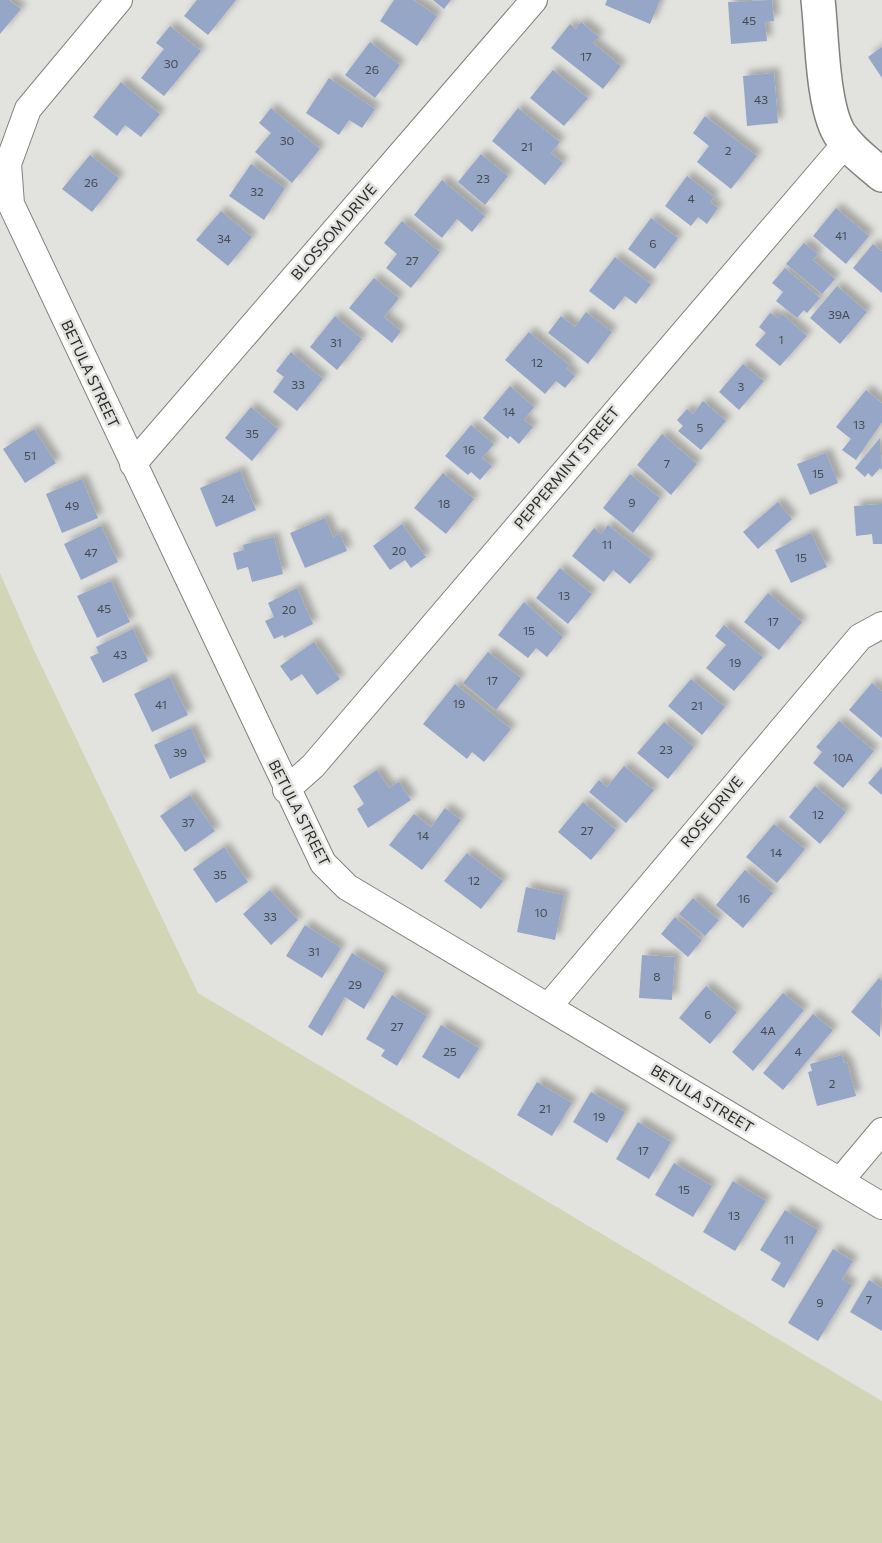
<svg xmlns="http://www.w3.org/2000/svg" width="882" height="1543" font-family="Commissioner,sans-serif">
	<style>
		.green { fill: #d2d5b6 }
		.building { fill: #95a6c7; filter: url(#shadow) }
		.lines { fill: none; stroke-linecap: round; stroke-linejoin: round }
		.minor-casing { stroke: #81827e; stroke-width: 28 }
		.tertiary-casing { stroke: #81827e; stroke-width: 36 }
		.minor { stroke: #fff; stroke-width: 26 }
		.tertiary { stroke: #fff; stroke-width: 33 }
		.labels { text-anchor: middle; stroke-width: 5; stroke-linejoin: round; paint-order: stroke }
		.number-label { font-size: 12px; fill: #464a51 }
		.street-label { font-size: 15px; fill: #2b2c2a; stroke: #e2e3df }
	</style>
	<defs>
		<filter id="shadow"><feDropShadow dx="5.5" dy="-5.5" stdDeviation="3" flood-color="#0004"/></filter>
	</defs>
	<rect width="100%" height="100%" fill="#e2e3df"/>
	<path class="green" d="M0,573L33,648L198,993L882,1401V1543H0Z"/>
	<path class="building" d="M0,0H9L21,9L0,34Z
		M197,0H236L208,35L184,16Z
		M394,0H413L437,16L417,46L380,21Z
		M433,0H451L444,9Z
		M607,0H660L650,24L605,5Z
		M772,0L774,21L765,22L767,41L731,44L728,2Z
		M581,22L599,37L593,43L621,66L603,89L551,48L570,24L576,29Z
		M170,26L201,51L164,96L141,78L164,49L156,43Z
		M370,42L400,65L375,98L345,75Z
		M882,47V78L868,57Z
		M553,70L588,98L564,126L530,98Z
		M774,73L778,123L747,126L743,76Z
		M329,78L375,109L362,128L349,120L339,135L306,113Z
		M121,82L160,114L141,137L125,125L117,136L93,117Z
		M271,108L320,149L292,183L255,152L271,133L259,123Z
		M518,108L560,142L551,153L563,163L545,185L492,141Z
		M705,116L757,156L731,189L697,162L709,146L693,133Z
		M481,154L508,176L485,205L458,182Z
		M90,155L119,178L92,212L62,189Z
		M251,164L285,188L264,220L229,196Z
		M687,176L714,197L710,202L718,208L707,224L698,217L691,226L665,206Z
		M442,180L485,216L472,232L457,219L442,238L414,215Z
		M836,208L869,236L846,264L813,236Z
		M221,211L252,237L228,266L196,240Z
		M651,218L678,238L655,269L628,249Z
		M402,221L440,252L411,288L386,268L397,254L384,243Z
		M804,243L818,254L813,260L835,279L822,294L786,264Z
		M873,244L882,251V293L853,268Z
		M615,257L651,284L636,304L625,296L614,310L589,291Z
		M785,268L820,298L807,313L804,310L797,318L776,301L783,292L772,283Z
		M374,278L399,298L384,317L401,331L392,343L349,308Z
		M837,286L867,312L840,344L810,318Z
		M586,312L612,332L588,364L548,333L561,316L575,327Z
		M770,313L778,318L782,314L807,336L780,366L755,345L766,333L759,327Z
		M335,316L362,339L337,370L310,347Z
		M529,332L569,365L566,368L575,376L565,388L556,381L545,394L505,360Z
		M291,352L323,379L297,411L273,392L284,377L276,371Z
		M743,364L764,381L739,410L719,392Z
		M510,386L534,407L524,420L533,427L519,444L510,436L508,439L483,418Z
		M866,390L882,403V422L856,460L842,450L851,439L836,427Z
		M703,401L726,421L701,450L678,431L683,426L677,420L687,409L693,414Z
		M251,407L278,429L252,461L225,438Z
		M471,425L494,444L482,458L492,466L480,480L471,472L468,475L445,456Z
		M34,429L56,463L25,483L3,449Z
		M662,434L697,464L671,495L637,465Z
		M880,438L882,470L880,468L872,477L868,473L865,477L855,468Z
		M826,453L838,483L810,495L797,464Z
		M240,471L256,510L216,527L200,488Z
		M443,473L474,499L446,534L414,508Z
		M630,474L660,498L633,533L603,508Z
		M82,479L98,518L62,533L46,494Z
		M778,502L792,519L758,549L743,532Z
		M882,504V544H873L872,534L856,536L854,506Z
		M325,518L333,537L340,534L347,551L305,568L290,533Z
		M402,524L426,557L411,568L405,560L390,570L373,546Z
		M608,525L651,559L630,584L613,570L604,582L572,556L594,528L601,534Z
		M101,526L118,562L81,580L64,544Z
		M811,533L827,567L791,583L775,550Z
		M274,537L283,574L252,582L248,567L237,570L233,553L244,550L243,545Z
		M560,568L592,594L568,624L536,598Z
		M111,581L130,622L97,638L77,596Z
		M297,588L313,624L284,638L283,635L274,639L265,621L274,617L268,603Z
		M768,593L802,622L779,650L744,622Z
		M524,602L563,637L547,657L536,648L528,658L498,635Z
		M724,625L763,657L734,691L706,668L726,645L715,636Z
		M133,629L148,661L103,683L90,657L99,653L96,647Z
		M314,642L340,679L317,695L302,674L291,681L280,666Z
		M488,652L521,678L496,710L463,683Z
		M170,677L188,715L152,732L134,694Z
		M691,679L725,707L702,735L668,706Z
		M872,683L882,691V738L849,710Z
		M455,684L511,729L484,762L472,752L467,759L423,724Z
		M839,721L874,751L843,788L813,763L822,752L816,747Z
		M664,722L694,747L668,779L637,753Z
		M191,728L206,762L170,779L154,745Z
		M624,766L654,790L626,823L589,792L599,780L607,787Z
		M882,767V795L868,783Z
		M377,770L389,788L399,782L411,800L368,828L357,809L364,804L353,786Z
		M815,786L846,812L820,844L789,817Z
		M190,795L215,831L185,852L160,816Z
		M583,802L616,830L591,860L558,832Z
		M445,808L461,820L422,870L389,845L414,814L431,827Z
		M774,824L805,849L777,883L746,857Z
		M224,847L248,882L216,903L193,869Z
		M467,853L503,881L481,909L444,881Z
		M745,870L773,893L743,928L716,905Z
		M526,887L564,895L555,940L517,932Z
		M270,890L298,920L271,945L243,914Z
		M693,898L719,920L705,936L679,914Z
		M675,917L702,940L688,957L661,934Z
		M305,925L341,948L322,978L286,956Z
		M352,953L385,973L364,1009L345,997L322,1036L308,1027Z
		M642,955L675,957L672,1000L639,998Z
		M879,978L882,981L880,1037L851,1012Z
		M706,986L737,1012L710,1044L679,1018Z
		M783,993L804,1010L753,1071L732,1052Z
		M392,995L427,1016L397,1066L381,1056L385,1050L366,1039Z
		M813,1014L833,1030L783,1090L763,1073Z
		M441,1025L479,1048L459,1079L422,1057Z
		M842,1055L844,1063L847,1062L856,1096L817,1106L808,1072L812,1071L810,1064Z
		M537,1082L572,1103L552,1136L517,1115Z
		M591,1092L625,1112L607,1143L573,1122Z
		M638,1122L671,1142L649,1179L616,1159Z
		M674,1163L712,1186L693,1217L655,1195Z
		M733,1181L766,1201L735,1251L703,1232Z
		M785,1210L818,1230L784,1288L771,1280L781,1263L760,1250Z
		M833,1249L853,1261L842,1279L852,1285L818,1341L788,1323Z
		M869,1280L882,1288V1331L850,1312Z"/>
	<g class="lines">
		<defs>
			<path id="minor" d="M119,0L28,109L8,164L11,204L323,863L347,887L882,1206
				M133,464L534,0
				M286,790L313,766L846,143
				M548,1007L860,637L882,625
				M840,1181L882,1131"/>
			<path id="tertiary" d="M818,0C822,34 822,104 839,133C850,150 867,162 882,175"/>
		</defs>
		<use href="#minor" class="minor-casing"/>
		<use href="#tertiary" class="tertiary-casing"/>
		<use href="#minor" class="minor"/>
		<use href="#tertiary" class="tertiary"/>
	</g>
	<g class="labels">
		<g class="number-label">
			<text x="749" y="25">45</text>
			<text x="586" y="61">17</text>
			<text x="171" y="68">30</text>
			<text x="372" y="74">26</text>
			<text x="761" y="104">43</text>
			<text x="287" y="145">30</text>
			<text x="527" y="151">21</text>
			<text x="728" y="155">2</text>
			<text x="483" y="183">23</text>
			<text x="91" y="187">26</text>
			<text x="257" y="196">32</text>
			<text x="691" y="203">4</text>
			<text x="841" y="240">41</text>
			<text x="224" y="243">34</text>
			<text x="653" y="248">6</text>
			<text x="412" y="265">27</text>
			<text x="839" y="319">39A</text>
			<text x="781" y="344">1</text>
			<text x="336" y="347">31</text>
			<text x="537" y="367">12</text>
			<text x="298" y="389">33</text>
			<text x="741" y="391">3</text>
			<text x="509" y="416">14</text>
			<text x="859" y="429">13</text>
			<text x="700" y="432">5</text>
			<text x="252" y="438">35</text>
			<text x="469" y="454">16</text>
			<text x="30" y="460">51</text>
			<text x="667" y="468">7</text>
			<text x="818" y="478">15</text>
			<text x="228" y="503">24</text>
			<text x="632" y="507">9</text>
			<text x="444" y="508">18</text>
			<text x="72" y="510">49</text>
			<text x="607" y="549">11</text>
			<text x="399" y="555">20</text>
			<text x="91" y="557">47</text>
			<text x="801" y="562">15</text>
			<text x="564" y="600">13</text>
			<text x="104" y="613">45</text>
			<text x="289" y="614">20</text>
			<text x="773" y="626">17</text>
			<text x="529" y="635">15</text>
			<text x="120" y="659">43</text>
			<text x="735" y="667">19</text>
			<text x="492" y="685">17</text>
			<text x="459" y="708">19</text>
			<text x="161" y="709">41</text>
			<text x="697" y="710">21</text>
			<text x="666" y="754">23</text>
			<text x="180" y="757">39</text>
			<text x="843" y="762">10A</text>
			<text x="818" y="819">12</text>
			<text x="188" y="827">37</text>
			<text x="587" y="835">27</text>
			<text x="423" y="840">14</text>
			<text x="776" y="857">14</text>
			<text x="220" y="879">35</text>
			<text x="474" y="885">12</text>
			<text x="744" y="903">16</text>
			<text x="541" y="917">10</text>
			<text x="270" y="921">33</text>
			<text x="314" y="956">31</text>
			<text x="657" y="981">8</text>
			<text x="355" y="989">29</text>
			<text x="708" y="1019">6</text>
			<text x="397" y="1031">27</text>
			<text x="768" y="1035">4A</text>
			<text x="450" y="1056">25</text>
			<text x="798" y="1056">4</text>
			<text x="832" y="1088">2</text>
			<text x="545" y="1113">21</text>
			<text x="599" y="1121">19</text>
			<text x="643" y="1155">17</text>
			<text x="684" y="1194">15</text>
			<text x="734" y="1220">13</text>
			<text x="789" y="1244">11</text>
			<text x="869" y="1304">7</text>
			<text x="820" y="1307">9</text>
		</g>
		<g class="street-label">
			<text transform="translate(334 232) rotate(-49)" y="5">BLOSSOM DRIVE</text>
			<text transform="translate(90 374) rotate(65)" y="5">BETULA STREET</text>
			<text transform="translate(567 468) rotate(-50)" y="5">PEPPERMINT STREET</text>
			<text transform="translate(712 812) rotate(-50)" y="5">ROSE DRIVE</text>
			<text transform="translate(299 813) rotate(63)" y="5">BETULA STREET</text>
			<text transform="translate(702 1099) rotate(31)" y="5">BETULA STREET</text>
		</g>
	</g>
</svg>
